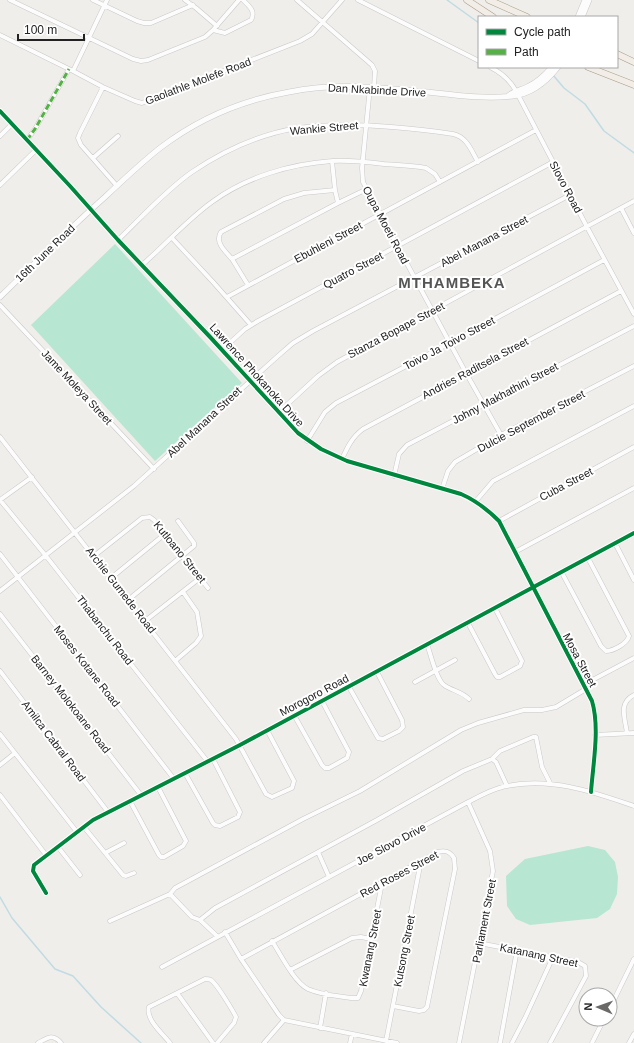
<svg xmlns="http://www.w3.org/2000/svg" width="634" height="1043" font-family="Arial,sans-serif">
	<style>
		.pitch { fill: #b7e6d2 }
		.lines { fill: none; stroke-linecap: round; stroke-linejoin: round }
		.stream { stroke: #bfdbe3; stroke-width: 1.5 }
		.minor-casing { stroke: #c9c8c7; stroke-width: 5 }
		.tertiary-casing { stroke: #c9c8c7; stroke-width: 6 }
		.primary-casing { stroke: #a79c86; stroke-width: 7 }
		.minor { stroke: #fdfcfc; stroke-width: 4 }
		.tertiary { stroke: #fdfcfc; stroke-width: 5 }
		.primary { stroke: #f3ede7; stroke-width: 6 }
		.quiet { stroke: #55b145; stroke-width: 3; stroke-dasharray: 6 3; stroke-linecap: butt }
		.cycleway-casing { stroke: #fff; stroke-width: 6 }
		.cycleway { stroke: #00873e; stroke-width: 4 }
		.labels { text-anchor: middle; stroke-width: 4; stroke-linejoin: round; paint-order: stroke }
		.street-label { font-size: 11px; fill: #222; stroke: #fff }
		.district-label { font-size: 15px; font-weight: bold; letter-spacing: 1px; fill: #555; stroke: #fff }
	</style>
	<rect width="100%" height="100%" fill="#f0eeeb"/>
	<path class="pitch" d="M115,244L242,383L155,461L31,325Z
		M588,846L605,850L615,862L618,877L617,894L610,909L597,918L530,925L516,919L507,906L506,876L525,859Z"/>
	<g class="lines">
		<path class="stream" d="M447,0L479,23
			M553,75L564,88L585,104L604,131L634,153
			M0,897L12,918L55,969L73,976L101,1007L141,1043"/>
		<defs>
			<path id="minor" d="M10,0L133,59L141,61L148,60L205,37L213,30L239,0
				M93,0L137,21L144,23H151L193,5
				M185,0L196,8L217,26
				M297,0L372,65L375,71L374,87
				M358,0L479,61
				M213,30L225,33L251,20C256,11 249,6 243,0
				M0,35L73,71L103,87L135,101L142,103L300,41L312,34L342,0
				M490,67C502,73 510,80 516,91L587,227L634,314
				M73,71L107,0
				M103,87L80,133L78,138L81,145L117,186
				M370,87L362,168L363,182L466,373L501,435
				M0,111L70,186L118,240L211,338L298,433L321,449L347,461L461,494C477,501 487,509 499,521L592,701C600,728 593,764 591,792
				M0,136L12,124
				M27,140L35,129L69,69
				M93,158L118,136
				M332,161L335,190L338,203
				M0,185L36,150
				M621,208L634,233
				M172,238L213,282L251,325
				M118,240C141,218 166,190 192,172C223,151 260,134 298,128C347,121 404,127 453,134C467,137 471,150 478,162
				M232,259C226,252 214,242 221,232L284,199L304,193L335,190
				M142,265C165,245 187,220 212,202C246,177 290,164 332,161C349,160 367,162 384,164C398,165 413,165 426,168L435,174L440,182
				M248,285L232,259L338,203L367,189
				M227,297L536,130
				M0,305L154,469
				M222,350L245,329L258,321L553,162
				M279,412L318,376L337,362L634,201
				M0,437L236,739L266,794L272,797L292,788L294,781L267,730
				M307,441L325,412L336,403L450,343L604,260
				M342,459C347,448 352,437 363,429L621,291
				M394,476L399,454L407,445L634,326
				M442,489L448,471L455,462L501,435L634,366
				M0,500L46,556L208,762
				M0,500L32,477
				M476,501L493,481L634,406
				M499,521L634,447
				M615,543L634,580
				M515,552L634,488
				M0,554L174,779
				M94,556L142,518L150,517L154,520L208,588
				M562,573L601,646L606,651C613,651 627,644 629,636L588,558
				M111,578L165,534
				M0,591L134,486L278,356L293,343L313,331L570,195
				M128,600L194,546V543L178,521
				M0,614L141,795
				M145,621L200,578
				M468,623L495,674L497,677H500L520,666L522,661L495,608
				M427,644C431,655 436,679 444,685C452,691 461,691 469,699
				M175,661L196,643L201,636L197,612L183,592
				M0,671L108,812
				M415,682L455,660
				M583,685L634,658
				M349,687L378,738L383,739L399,731L403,727L402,720L377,672
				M294,715L322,765L325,768H329L347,758L349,752L322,701
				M627,733C625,718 618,703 634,695
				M0,734L77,832
				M595,735L634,733
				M492,759L496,762L507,786
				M0,765L15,753
				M185,773L213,823L215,825L220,826L238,817L240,812L213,759
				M0,795L46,855
				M130,801L159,855L161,857H164L183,846L186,841L158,787
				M84,827L123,875L126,876L134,873
				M58,847L80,875
				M318,852L329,877
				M105,853L124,843
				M46,893L33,871L34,865L93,820L240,745L634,533
				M170,894L192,917L200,920
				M110,921L170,894L175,888L303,819L360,791L461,730L478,723L524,710H542L556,707L586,689
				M225,932L241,959L279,1015L284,1020L397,1043
				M217,936L200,920L215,908L377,820L463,771L492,759L500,751L533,737H536L542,767L550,783
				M272,941C281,955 294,982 308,989C321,995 338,996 351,998H358L361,991L382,883
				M479,943L578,962L585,966L586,976L550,1043
				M241,959L438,852C445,850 450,851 454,858L455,869L427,1007L424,1010L419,1011L393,1006
				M162,967L468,802C480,796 494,788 507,786C552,777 593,792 634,806
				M290,970L352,938L361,937L371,939
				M177,993L213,1043
				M610,1008L634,959
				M320,1028L326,993
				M386,1041L421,861
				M38,1043C47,1038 53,1033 61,1043
				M170,1043C163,1034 145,1019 149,1007L205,979C208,979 209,979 211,980C217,984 233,1011 236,1017L234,1023L217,1043
				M264,1043L284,1020
				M350,1043L352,1034
				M459,1043L493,871L490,851L468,802
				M500,1043L517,950
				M512,1043L525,1018L553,957
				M592,1043L604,1019
				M629,1043L634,1034"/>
			<path id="tertiary" d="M578,17L585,0
				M582,17L589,0
				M508,96C513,91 522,90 529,86C538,82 546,74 552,67
				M0,297C35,263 69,229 105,197C123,180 141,163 160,148C198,119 243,100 289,92C340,82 386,88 436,93C462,96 488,99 513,96C531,94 547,81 558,67"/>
			<path id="primary" d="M467,0L493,17
				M489,0L527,17
				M617,54L634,62
				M588,67L634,85"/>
		</defs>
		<use href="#minor" class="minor-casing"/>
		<use href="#tertiary" class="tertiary-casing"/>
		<use href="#primary" class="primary-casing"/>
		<use href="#minor" class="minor"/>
		<use href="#tertiary" class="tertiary"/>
		<use href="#primary" class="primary"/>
		<path class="quiet" d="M27,140L35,129L69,69"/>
		<defs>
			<path id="cycleway" d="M0,111L70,186L118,240L211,338L298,433L321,449L347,461L461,494C477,501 487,509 499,521L592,701C600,728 593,764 591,792
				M46,893L33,871L34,865L93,820L240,745L634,533"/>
		</defs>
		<use href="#cycleway" class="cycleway-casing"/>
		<use href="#cycleway" class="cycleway"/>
	</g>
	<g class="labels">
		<g class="street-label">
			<text transform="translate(198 81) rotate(-21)" y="4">Gaolathle Molefe Road</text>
			<text transform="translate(377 90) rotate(3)" y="4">Dan Nkabinde Drive</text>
			<text transform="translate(324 128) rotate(-5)" y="4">Wankie Street</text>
			<text transform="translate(566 187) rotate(62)" y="4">Slovo Road</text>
			<text transform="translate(386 225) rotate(62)" y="4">Oupa Moeti Road</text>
			<text transform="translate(484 241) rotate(-28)" y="4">Abel Manana Street</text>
			<text transform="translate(328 242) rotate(-28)" y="4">Ebuhleni Street</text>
			<text transform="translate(45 253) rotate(-44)" y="4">16th June Road</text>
			<text transform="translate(353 270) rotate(-28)" y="4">Quatro Street</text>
			<text transform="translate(396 330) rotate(-28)" y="4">Stanza Bopape Street</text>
			<text transform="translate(449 343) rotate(-28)" y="4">Toivo Ja Toivo Street</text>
			<text transform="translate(475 368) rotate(-28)" y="4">Andries Raditsela Street</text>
			<text transform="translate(257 375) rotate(48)" y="4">Lawrence Phokanoka Drive</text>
			<text transform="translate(77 387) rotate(47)" y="4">Jame Moleya Street</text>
			<text transform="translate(505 393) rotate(-28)" y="4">Johny Makhathini Street</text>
			<text transform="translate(531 421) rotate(-28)" y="4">Dulcie September Street</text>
			<text transform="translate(204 422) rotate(-43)" y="4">Abel Manana Street</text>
			<text transform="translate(566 484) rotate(-28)" y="4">Cuba Street</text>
			<text transform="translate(180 552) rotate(51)" y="4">Kutloano Street</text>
			<text transform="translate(121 590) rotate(52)" y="4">Archie Gumede Road</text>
			<text transform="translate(105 630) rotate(52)" y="4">Thabanchu Road</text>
			<text transform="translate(580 660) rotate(62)" y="4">Mosa Street</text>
			<text transform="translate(87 666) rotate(52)" y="4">Moses Kotane Road</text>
			<text transform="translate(314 695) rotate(-28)" y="4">Morogoro Road</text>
			<text transform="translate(71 704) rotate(52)" y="4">Barney Molokoane Road</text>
			<text transform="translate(54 741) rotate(53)" y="4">Amilca Cabral Road</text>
			<text transform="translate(391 844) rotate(-28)" y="4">Joe Slovo Drive</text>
			<text transform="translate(399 874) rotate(-28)" y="4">Red Roses Street</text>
			<text transform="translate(484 921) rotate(-79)" y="4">Parliament Street</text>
			<text transform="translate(370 948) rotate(-79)" y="4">Kwanang Street</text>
			<text transform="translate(404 951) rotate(-79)" y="4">Kutsong Street</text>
			<text transform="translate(539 955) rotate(12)" y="4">Katanang Street</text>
		</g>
		<g class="district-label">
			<text x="452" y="288">MTHAMBEKA</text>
		</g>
	</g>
	<rect x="478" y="16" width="140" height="52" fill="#ffffff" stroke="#a7a7a7"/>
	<rect x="486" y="29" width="20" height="6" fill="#00873e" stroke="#a7a7a7"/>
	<text x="514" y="36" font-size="12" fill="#222222">Cycle path</text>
	<rect x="486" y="49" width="20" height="6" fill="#55b145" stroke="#a7a7a7"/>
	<text x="514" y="56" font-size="12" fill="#222222">Path</text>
	<g transform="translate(598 1007) rotate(272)"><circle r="19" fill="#ffffff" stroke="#a7a7a7"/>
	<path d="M0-3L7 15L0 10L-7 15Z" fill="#6a6968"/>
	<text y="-6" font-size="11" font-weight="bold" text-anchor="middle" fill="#222222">N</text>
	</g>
	<path d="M18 34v6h66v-6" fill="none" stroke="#222222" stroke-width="2"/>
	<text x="24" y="34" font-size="12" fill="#222222" stroke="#ffffff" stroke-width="3" paint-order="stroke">100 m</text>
</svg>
